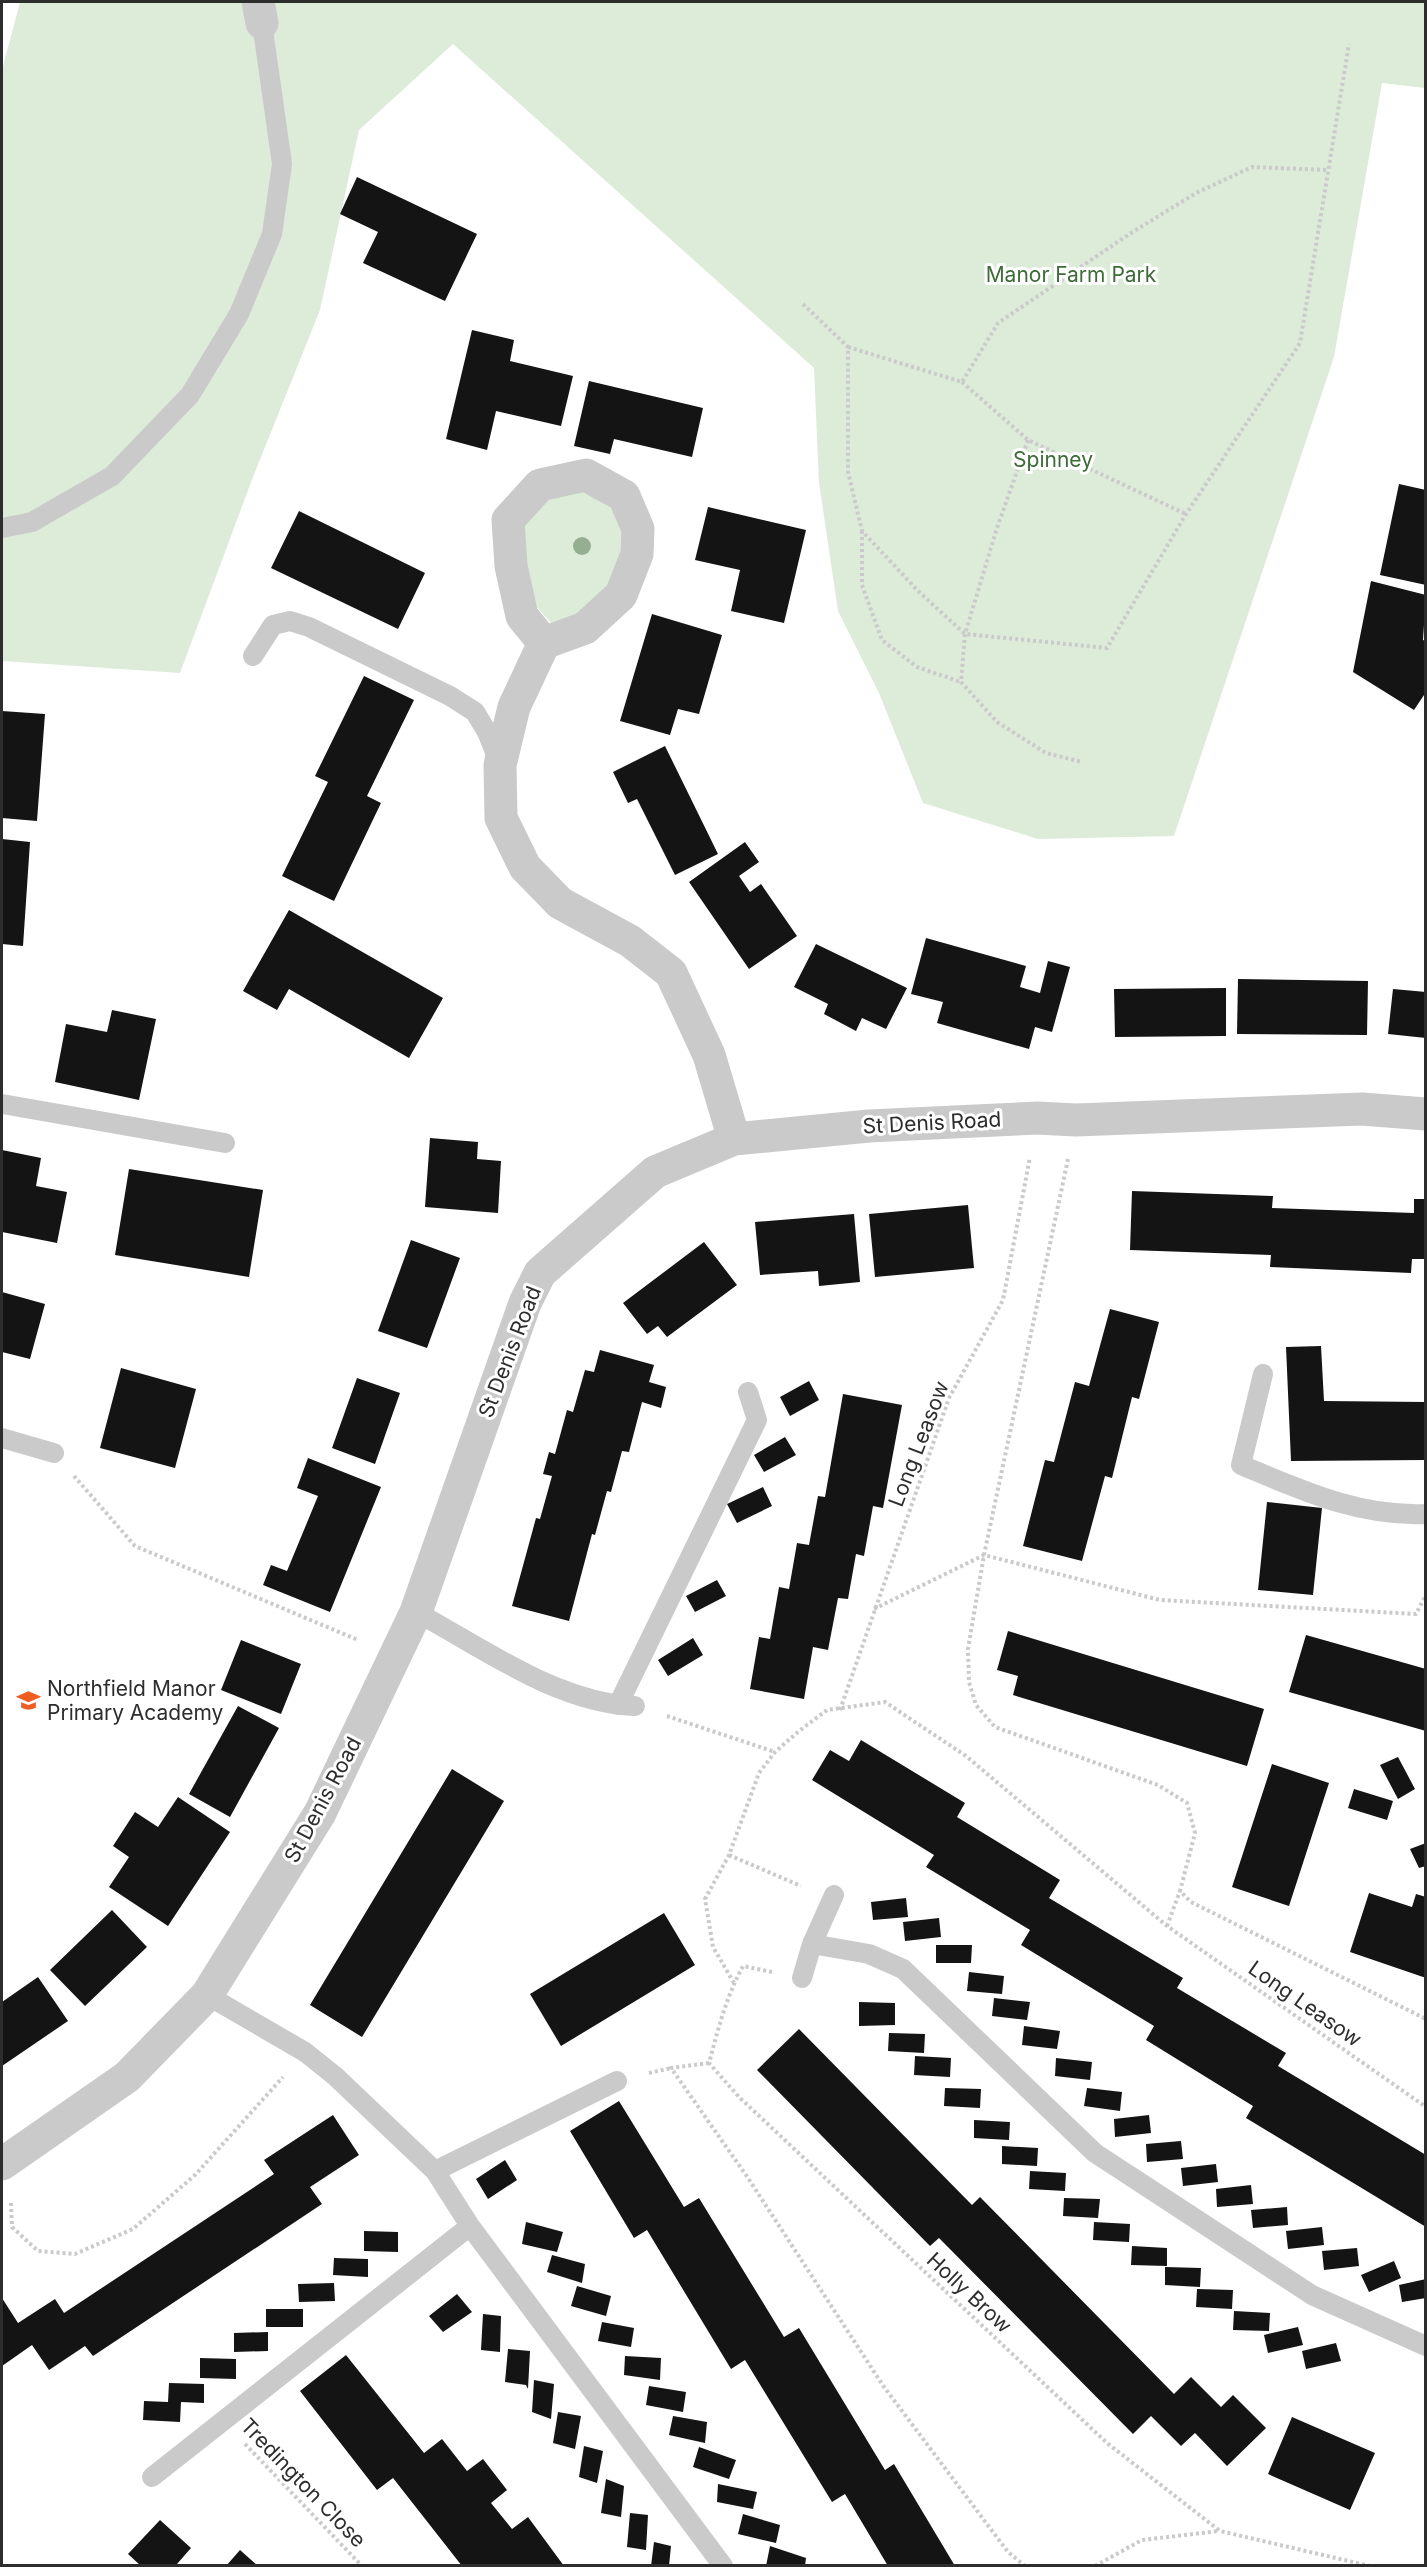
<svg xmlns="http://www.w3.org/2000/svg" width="1427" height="2567" font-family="Inter,sans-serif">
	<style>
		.green { fill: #ddecd9 }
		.building { fill: #141414 }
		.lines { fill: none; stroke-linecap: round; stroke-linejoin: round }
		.path { stroke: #cacaca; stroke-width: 4; stroke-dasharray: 3 3; stroke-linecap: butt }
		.lane { stroke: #cacaca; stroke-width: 20 }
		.street { stroke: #cacaca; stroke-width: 33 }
		.tree { fill: #95ae92 }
		.labels { text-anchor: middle; stroke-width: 6; stroke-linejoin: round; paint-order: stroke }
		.park-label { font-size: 21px; fill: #3e6b38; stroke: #fff }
		.street-label { font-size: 21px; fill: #2d2d2d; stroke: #fff }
		.poi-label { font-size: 21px; fill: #2d2d2d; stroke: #fff; text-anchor: start }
	</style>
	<rect width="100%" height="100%" fill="#fff"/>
	<path class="green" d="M20,2H1426L1425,88L1382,83L1334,357L1174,836L1038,839L923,803L879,693L838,611L819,483L814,368L453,44L359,130L320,310L253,477L180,673L2,661V70Z
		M584,484L615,506L627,550L610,590L578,615L551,623L534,604L519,528L547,492Z"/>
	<path class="building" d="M357,177L477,234L445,301L363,263L378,232L340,214Z
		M472,330L514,340L510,361L573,376L561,426L496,411L487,450L446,439Z
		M589,381L703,408L692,457L614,439L610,454L574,446Z
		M1399,484L1426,490V585L1380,575Z
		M708,507L806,530L784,623L731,611L740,570L695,560Z
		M299,511L425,573L398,629L271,568Z
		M1371,581L1426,595L1423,640L1426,641V692L1414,710L1353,672Z
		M652,614L722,635L699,714L678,709L670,735L620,721Z
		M364,676L414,700L367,796L381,803L334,901L282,876L328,782L315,776Z
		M2,711L45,714L37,821L2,818Z
		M665,746L718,854L675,875L637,799L628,803L613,772Z
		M2,839L30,842L23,946L2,944Z
		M745,842L759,862L739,876L750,892L761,884L797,936L749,969L689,882Z
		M289,910L443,998L409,1058L289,989L277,1010L243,991Z
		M926,938L1026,966L1020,987L1040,993L1048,961L1070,967L1052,1032L1035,1027L1029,1049L937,1023L943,1002L911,994Z
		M816,944L907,988L886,1029L862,1018L856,1031L824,1014L828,1004L794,987Z
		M1238,979L1368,981L1367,1035L1237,1034Z
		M1226,988V1036L1115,1037L1114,989Z
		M1393,989L1426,992V1038L1388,1034Z
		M112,1010L156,1019L139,1100L55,1082L66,1024L107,1032Z
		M430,1138L478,1142L477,1159L501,1161L498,1213L425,1207Z
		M2,1150L41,1158L36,1186L67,1192L57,1243L2,1232Z
		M129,1169L263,1190L249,1277L115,1255Z
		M1132,1191L1273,1196L1272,1208L1414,1213V1199H1426V1259H1412L1411,1273L1270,1267L1271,1255L1130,1250Z
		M968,1205L974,1268L875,1277L869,1214Z
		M854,1214L860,1282L819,1286L818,1271L760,1275L755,1222Z
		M411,1240L460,1258L427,1348L378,1331Z
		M704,1242L737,1285L667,1337L658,1326L647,1334L623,1303Z
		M2,1292L45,1304L30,1359L2,1352Z
		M1110,1309L1159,1322L1139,1399L1132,1397L1112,1478L1105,1476L1082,1561L1023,1546L1045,1460L1054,1462L1075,1382L1089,1386Z
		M1321,1346L1324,1401L1426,1402V1460L1291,1461L1286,1347Z
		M600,1350L654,1365L649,1382L666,1387L661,1408L642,1402L629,1452L622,1451L611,1492L607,1491L595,1535L592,1534L569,1621L512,1606L536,1518L540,1519L552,1476L543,1474L549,1452L555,1454L567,1410L573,1412L585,1370L594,1372Z
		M121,1368L196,1389L175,1468L100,1448Z
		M357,1378L400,1393L375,1464L332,1448Z
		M809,1381L819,1400L790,1416L780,1397Z
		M843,1394L902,1405L883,1508L873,1506L864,1556L856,1554L848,1599L838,1598L828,1650L813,1647L804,1699L750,1689L759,1637L770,1639L779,1587L789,1589L797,1543L809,1545L818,1496L825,1497Z
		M785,1437L796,1455L764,1472L754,1455Z
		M308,1458L381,1487L330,1612L263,1585L271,1565L287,1571L318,1496L297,1488Z
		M763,1487L772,1506L737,1523L727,1504Z
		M1267,1502L1322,1508L1313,1595L1258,1590Z
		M717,1580L726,1596L695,1612L686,1596Z
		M1008,1631L1264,1709L1247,1766L1013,1695L1018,1676L997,1670Z
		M1306,1635L1426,1669V1731L1289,1692Z
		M693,1638L703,1655L668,1676L658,1660Z
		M241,1640L301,1664L281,1714L221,1690Z
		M238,1706L279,1728L230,1817L189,1794Z
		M861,1740L965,1803L957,1817L1060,1880L1049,1898L1183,1978L1177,1988L1286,2053L1278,2066L1426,2155V2227L1246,2118L1253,2106L1146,2040L1154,2026L1021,1945L1030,1930L926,1867L934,1855L812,1780L830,1750L849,1761Z
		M1398,1757L1415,1789L1398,1799L1380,1765Z
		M1272,1764L1329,1783L1289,1906L1232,1887Z
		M452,1769L504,1801L362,2037L310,2005Z
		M1354,1789L1393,1801L1387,1820L1348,1808Z
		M178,1797L230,1832L168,1926L109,1887L129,1857L113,1846L135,1812L158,1827Z
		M1426,1843V1866L1419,1868L1410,1849Z
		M1369,1893L1412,1907L1416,1894L1426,1897V1978L1350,1952Z
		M906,1898L908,1917L873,1920L871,1902Z
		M112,1910L147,1947L85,2006L50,1970Z
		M664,1913L695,1965L561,2046L530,1994Z
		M939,1918L941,1937L905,1941L903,1922Z
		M936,1945H972L971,1963H936Z
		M969,1972L1004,1976L1002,1994L967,1991Z
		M38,1977L68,2021L2,2066V2002Z
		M994,1998L1030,2002L1027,2020L992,2016Z
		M859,2002L895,2003V2025L859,2026Z
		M1024,2026L1060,2031L1057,2049L1022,2045Z
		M799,2029L972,2205L980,2197L1174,2394L1191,2377L1221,2407L1233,2395L1266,2428L1227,2466L1195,2433L1181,2446L1151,2416L1133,2434L939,2238L930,2246L757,2070Z
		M889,2033L925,2034L924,2053L888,2051Z
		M915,2056L951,2058L950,2077L914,2075Z
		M1056,2058L1092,2062L1090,2080L1055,2076Z
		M945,2088L981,2089L980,2108L944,2106Z
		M1087,2088L1122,2092L1120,2111L1084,2106Z
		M619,2101L684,2207L699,2198L784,2337L799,2328L885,2470L894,2464L955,2566H888L845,2494L832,2502L745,2360L731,2369L647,2230L634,2238L570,2131Z
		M333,2115L359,2155L310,2187L322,2204L93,2356L85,2346L49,2370L32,2345L2,2366V2298L18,2323L55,2299L64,2313L274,2174L264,2160Z
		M1149,2115L1151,2133L1115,2137L1114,2119Z
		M974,2120L1010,2122L1009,2140L974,2138Z
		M1181,2141L1183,2159L1147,2162L1146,2144Z
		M1002,2146L1038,2148L1037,2166L1002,2164Z
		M505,2160L517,2180L488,2199L476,2179Z
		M1216,2164L1218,2182L1183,2186L1181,2168Z
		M1030,2171L1066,2173L1065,2191L1029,2189Z
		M1251,2185L1253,2204L1217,2207L1216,2189Z
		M1064,2198L1100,2199L1098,2218L1063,2216Z
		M1287,2207L1288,2225L1253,2228L1251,2210Z
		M526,2222L563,2232L557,2252L522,2244Z
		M1094,2222L1130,2224L1129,2242L1093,2240Z
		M1322,2227L1324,2245L1288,2249L1286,2231Z
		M364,2231L398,2232V2252L364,2251Z
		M1132,2246L1167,2248V2266L1131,2265Z
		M1357,2248L1359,2266L1324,2270L1322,2251Z
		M552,2255L585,2264L582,2283L547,2272Z
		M334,2258L368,2259V2277L333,2275Z
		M1394,2261L1401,2278L1369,2292L1361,2275Z
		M1165,2267L1201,2268L1200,2287L1165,2285Z
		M1426,2279V2298L1402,2302L1399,2285Z
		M334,2283L335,2301L299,2302L298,2284Z
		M577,2286L611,2296L606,2316L571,2306Z
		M1197,2289L1233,2290L1232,2309L1196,2307Z
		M457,2294L472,2312L443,2332L429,2316Z
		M266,2309H303V2327H266Z
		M1234,2311L1270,2313L1269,2331L1233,2330Z
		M483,2314L501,2316L500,2352L481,2350Z
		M602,2322L634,2328L631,2347L598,2341Z
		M1298,2327L1303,2345L1268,2353L1264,2335Z
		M268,2332V2351L234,2352V2333Z
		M1336,2343L1341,2361L1306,2369L1302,2351Z
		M508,2349L530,2351L528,2389L526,2385L505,2382Z
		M346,2355L424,2453L442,2439L467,2471L483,2459L507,2490L491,2503L512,2529L528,2517L564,2566H462L393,2478L377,2490L300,2391Z
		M625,2356L661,2358L660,2380L624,2375Z
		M200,2358L236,2359V2379L200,2378Z
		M534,2380L554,2384L551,2419L532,2412Z
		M169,2383L204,2384V2403L181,2402L180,2422L143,2420L144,2401L168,2402Z
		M649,2386L686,2392L683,2412L646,2405Z
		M558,2412L581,2416L575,2449L553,2443Z
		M673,2416L707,2422L705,2443L669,2435Z
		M1292,2417L1375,2453L1350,2510L1268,2474Z
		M584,2446L603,2451L597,2483L579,2477Z
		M699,2447L736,2460L729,2479L693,2467Z
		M606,2479L624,2486L621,2517L601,2513Z
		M718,2484L757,2492L753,2509L717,2502Z
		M630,2513L648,2515L646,2550L627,2547Z
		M743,2514L780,2525L776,2543L738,2534Z
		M160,2520L191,2548L177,2564L179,2566H141L128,2554Z
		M654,2542L671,2546L669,2566H651Z
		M770,2546L806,2558L805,2566H766Z
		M240,2550L258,2566H226Z"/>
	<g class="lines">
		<path class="path" d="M803,304L848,347V472L862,531L918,591L965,634L1107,648L1186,514L1300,343L1349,44
			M848,347L962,382L998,323L1131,233L1196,193L1252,167L1328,170
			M962,382L1028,440L1186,514
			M1028,440L997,528L965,634L961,682L997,722L1046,753L1082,762
			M862,531V585L882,640L917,667L961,682
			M1068,1159L984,1555L968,1649L969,1682L976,1705L995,1727L1158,1785L1187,1803L1195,1833L1180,1891L1191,1902L1426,2019
			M74,1476L135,1546L358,1640
			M874,1609L984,1555L1160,1600L1416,1614L1426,1595
			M840,1710L949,1398L1003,1300L1030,1157
			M667,1716L775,1752
			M729,1855L801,1886
			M1167,1926L1180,1891
			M772,1972L743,1966C726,1997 718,2030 709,2063L739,2097L1107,2443L1220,2531L1370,2566
			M734,1983L713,1947L705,1899L729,1855L759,1773L775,1752L799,1731L827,1710L885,1702L966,1756L1167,1926L1426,2107
			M709,2063L671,2068L748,2178L884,2387L1008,2552L1025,2566
			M649,2073L671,2068
			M11,2203L12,2227L38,2251L75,2254L133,2229L195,2175L283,2077
			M245,2444L362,2566
			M1095,2566L1142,2540L1219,2531"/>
		<path class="lane" d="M2,528L32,522L112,476L190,395L239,314L272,234L282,164L262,23
			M253,656L273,625L290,621L309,627L450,696L475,712L487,732L499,762
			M2,1104L225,1143
			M1263,1374L1241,1465C1301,1490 1359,1517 1426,1514
			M2,1438L54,1453
			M416,1612C483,1648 557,1703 635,1706
			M618,1705L757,1420L748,1392
			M812,1944L869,1954L903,1969L1095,2153L1312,2295L1426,2346
			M802,1978L812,1944L834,1895
			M207,1995L305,2052L335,2076L435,2171L470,2226L723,2566
			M435,2171L617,2081
			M152,2477L470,2226"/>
		<path class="street" d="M258,2L262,23
			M544,643L522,616L511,566L508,520L540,485L586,475L624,496L638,529L637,554L621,595L585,628L544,643L514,707L500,765L501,818L525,867L560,903L630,941L671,973L709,1055L734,1139
			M2,2164L127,2077L207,1995L320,1813L416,1612L525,1303L540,1273L655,1172L734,1139L869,1126L1037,1118L1076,1120L1362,1109L1426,1114"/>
	</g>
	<circle class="tree" cx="582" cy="546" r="9"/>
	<defs>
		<symbol id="school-bare" viewBox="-9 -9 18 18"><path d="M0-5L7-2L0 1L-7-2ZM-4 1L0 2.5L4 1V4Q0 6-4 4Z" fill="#f05d23" stroke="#fff" stroke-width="2.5" paint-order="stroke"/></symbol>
	</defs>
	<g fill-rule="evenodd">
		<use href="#school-bare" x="12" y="1684" width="33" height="33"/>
	</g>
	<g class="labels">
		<g class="park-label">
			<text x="1071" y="282">Manor Farm Park</text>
			<text x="1053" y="467">Spinney</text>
		</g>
		<g class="street-label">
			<text transform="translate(932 1123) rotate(-3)" y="7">St Denis Road</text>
			<text transform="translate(510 1352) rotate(-69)" y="7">St Denis Road</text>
			<text transform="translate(919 1444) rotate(-69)" y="7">Long Leasow</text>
			<text transform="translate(323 1800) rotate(-62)" y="7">St Denis Road</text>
			<text transform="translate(1305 2004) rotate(35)" y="7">Long Leasow</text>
			<text transform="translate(969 2293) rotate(43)" y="7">Holly Brow</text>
			<text transform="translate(303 2483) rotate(46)" y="7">Tredington Close</text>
		</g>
		<g class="poi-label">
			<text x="47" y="1696">Northfield Manor<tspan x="47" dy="24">Primary Academy</tspan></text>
		</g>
	</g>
	<rect width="1427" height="2567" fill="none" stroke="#2d2d2d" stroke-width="6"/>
</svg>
